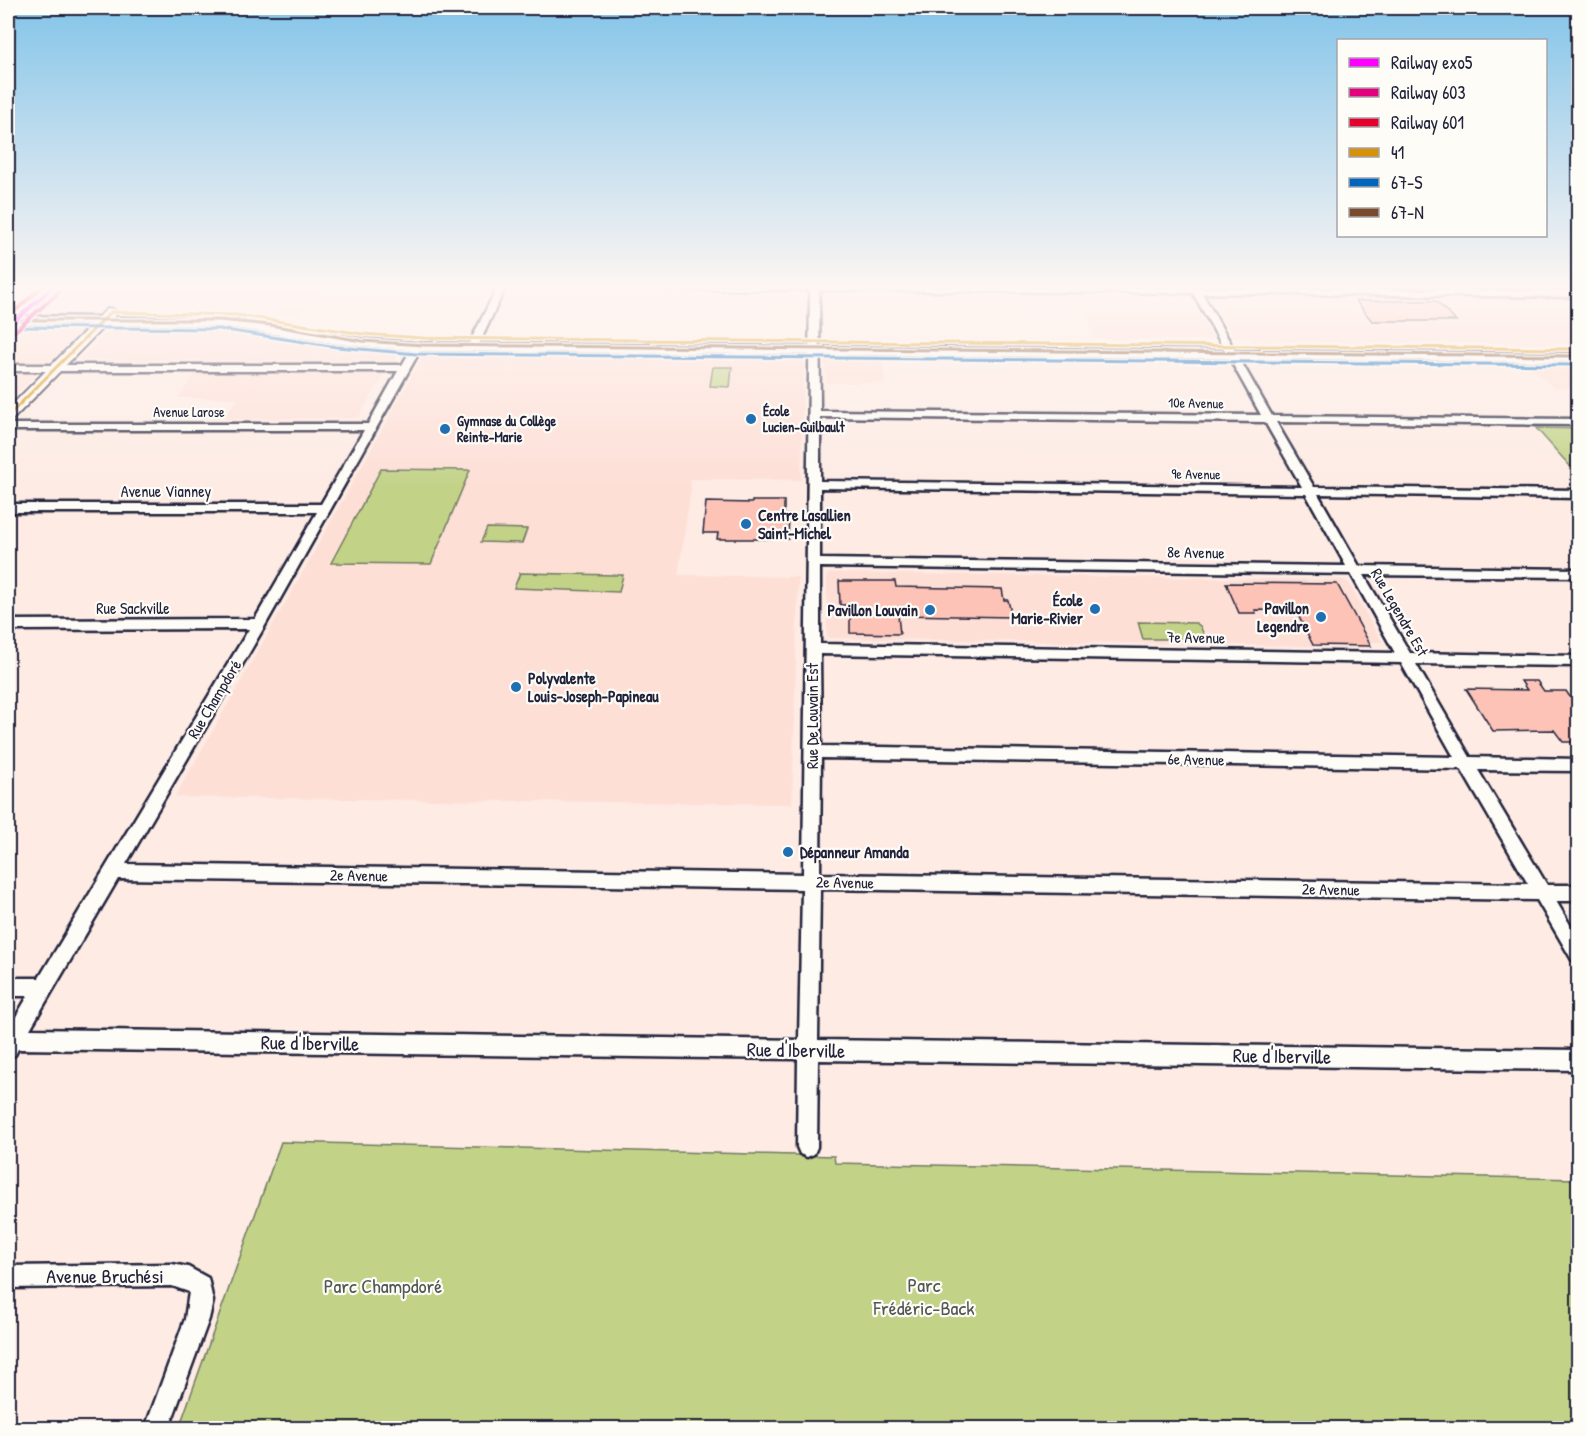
<svg xmlns="http://www.w3.org/2000/svg" width="1586" height="1436" font-family="'Patrick Hand',sans-serif">
	<style>
		.built { fill: #fddfd6 }
		.green { fill: #c2d388; stroke: #727a62; stroke-width: 1.5 }
		.building { fill: #fdc3b6; stroke: #22223b; stroke-width: 1.5 }
		.lines { fill: none; stroke-linecap: round; stroke-linejoin: round }
		.minor-casing { stroke: #22223b; stroke-width: 5 }
		.tertiary-casing { stroke: #22223b; stroke-width: 4 }
		.secondary-casing { stroke: #22223b; stroke-width: 5 }
		.minor { fill: #fdfcf7; fill-rule: evenodd }
		.tertiary { fill: #fdfcf7; fill-rule: evenodd }
		.secondary { fill: #fdfcf7; fill-rule: evenodd }
		.bus-1-casing { stroke: #fdfcf7; stroke-width: 6 }
		.bus-2-casing { stroke: #fdfcf7; stroke-width: 6 }
		.bus-3-casing { stroke: #fdfcf7; stroke-width: 6 }
		.bus-1 { stroke: #d79209; stroke-width: 3 }
		.bus-2 { stroke: #0065bd; stroke-width: 3 }
		.bus-3 { stroke: #7a4b2a; stroke-width: 3 }
		.rail-1-casing { stroke: #fdfcf7; stroke-width: 7 }
		.rail-2-casing { stroke: #fdfcf7; stroke-width: 7 }
		.rail-3-casing { stroke: #fdfcf7; stroke-width: 7 }
		.rail-1 { stroke: #f0f; stroke-width: 4 }
		.rail-2 { stroke: #e5007d; stroke-width: 4 }
		.rail-3 { stroke: #e4002b; stroke-width: 4 }
		.poi-dot { fill: #1f6fb2; stroke: #fdfcf7; stroke-width: 2 }
		.labels { text-anchor: middle; stroke-width: 4.5; stroke-linejoin: round; paint-order: stroke }
		.far-street-label { font-size: 14px; fill: #22223b; stroke: #fdfcf7 }
		.far-poi-label { font-size: 14px; font-weight: bold; fill: #22223b; stroke: #fdfcf7; text-anchor: start }
		.street-label { font-size: 16px; fill: #22223b; stroke: #fdfcf7 }
		.poi-label { font-size: 16px; font-weight: bold; fill: #22223b; stroke: #fdfcf7; text-anchor: start }
		.near-street-label { font-size: 20px; fill: #22223b; stroke: #fdfcf7 }
		.near-park-label { font-size: 20px; fill: #525752; stroke: #fdfcf7 }
	</style>
	<rect width="100%" height="100%" fill="#fdebe4"/>
	<filter id="ink" filterUnits="userSpaceOnUse"><feTurbulence type="fractalNoise" baseFrequency=".0167" numOctaves="2"/><feDisplacementMap in="SourceGraphic" scale="12" xChannelSelector="R" yChannelSelector="G"/><feConvolveMatrix kernelMatrix="1 2 1 2 8 2 1 2 1" color-interpolation-filters="sRGB"/></filter>
	<g filter="url(#ink)">
		<path class="built" d="M73,286H326L301,317L261,310L215,306H50Z
			M1211,295L1578,298V344L1252,341L1251,338H1234L1210,297Z
			M1084,312L1200,313L1213,337L1212,340L1095,339Z
			M26,325L85,327L8,402V332L14,327Z
			M112,328H198L307,344L399,353L395,361L79,360Z
			M430,353L778,356V359L804,360L801,480L690,479L691,488L678,575L798,577L792,804L175,797L304,570L423,356Z
			M830,357L883,358L885,383H827L825,361Z
			M1528,364L1578,365V389L1554,388Z
			M385,373L358,418L223,419L238,398H178L195,374Z
			M831,573L1343,580L1349,583L1382,642H1369L1372,647L829,638L827,635V575Z"/>
		<path class="green" d="M713,367H732L730,387L710,386Z
			M1536,428L1578,429V475Z
			M381,469L470,470L431,564L331,563Z
			M487,528L527,529L522,543L481,542Z
			M520,573L616,575H623L619,592L514,588Z
			M1138,622L1196,623L1200,626L1205,637L1199,639H1143Z
			M281,1142L834,1156L835,1163L1578,1179V1428H179Z"/>
		<path class="building" d="M1356,301H1436L1456,321H1372Z
			M752,501H784V515H789L788,539H717L718,533H703L706,502L752,503Z
			M839,581H895L896,587L1002,589L1004,600H1008L1012,617L898,615L900,634L850,633V605H840Z
			M1226,583L1337,584L1371,646L1313,645L1296,611L1255,610L1256,613H1239Z
			M1521,681H1537L1544,691H1566L1570,697H1578V742H1563L1554,730L1493,731L1466,689L1527,690Z"/>
		<g class="lines">
			<defs>
				<path id="minor" d="M498,286H506L477,348L469,350L467,348Z
					M660,286L1190,288L1189,286H1197L1199,288L1578,291V297L1202,293L1272,416L1578,419V425L1276,422L1314,487L1578,490V498L1318,494L1359,566L1578,569V577L1364,575L1410,653L1578,656V666L1416,664L1470,757L1578,759V771L1478,770L1547,885H1578V901H1556L1578,938V962L1572,960L1537,900L820,889L818,1040L1578,1050V1070L818,1060L817,1147L814,1154L807,1157L800,1154L797,1147L798,1059L18,1049L15,1055L8,1058V1030L28,996H8V978H39L249,629L8,630V620L255,619L317,512H8V504H321L364,430H8V424H368L398,371H8V365H402L414,345L422,347L266,624L126,864L803,874L810,290L664,289ZM819,290L1193,293L1261,415L820,411ZM820,417L1265,422L1302,487L820,481ZM820,488L1306,494L1346,566L820,559ZM820,567L1351,574L1395,653L820,644ZM820,654L1401,663L1454,757L821,746ZM821,758L1461,769L1528,884L820,874ZM118,879L802,889L799,1040L30,1029Z
					M172,1264L188,1267L208,1278L213,1301L209,1319L169,1428H145L185,1319L189,1292L172,1286L8,1288V1266Z"/>
				<path id="tertiary" d="M111,308L117,312L115,315L13,419L8,420V409L107,309Z"/>
				<path id="secondary" d="M8,316L220,318L338,336L417,343L1578,354V362L417,351L338,344L220,326L8,324Z"/>
			</defs>
			<use href="#minor" class="minor-casing"/>
			<use href="#tertiary" class="tertiary-casing"/>
			<use href="#secondary" class="secondary-casing"/>
			<use href="#minor" class="minor"/>
			<use href="#tertiary" class="tertiary"/>
			<use href="#secondary" class="secondary"/>
			<defs>
				<path id="bus-1" d="M8,416L111,312L237,315L363,334L424,338L1578,349"/>
				<path id="bus-2" d="M8,327L219,329L337,347L417,354L1578,365"/>
				<path id="bus-3" d="M8,320H219L270,325L362,341L424,345L1578,356"/>
			</defs>
			<use href="#bus-1" class="bus-1-casing"/>
			<use href="#bus-2" class="bus-2-casing"/>
			<use href="#bus-3" class="bus-3-casing"/>
			<use href="#bus-1" class="bus-1"/>
			<use href="#bus-2" class="bus-2"/>
			<use href="#bus-3" class="bus-3"/>
			<defs>
				<path id="rail-1" d="M8,327L54,286"/>
				<path id="rail-2" d="M13,333L59,292"/>
				<path id="rail-3" d="M8,317L43,286"/>
			</defs>
			<use href="#rail-1" class="rail-1-casing"/>
			<use href="#rail-2" class="rail-2-casing"/>
			<use href="#rail-3" class="rail-3-casing"/>
			<use href="#rail-1" class="rail-1"/>
			<use href="#rail-2" class="rail-2"/>
			<use href="#rail-3" class="rail-3"/>
		</g>
	</g>
	<linearGradient id="sky" x2="0" y2="1"><stop stop-color="#83c4e9"/><stop offset="0.59" stop-color="#fef6f3"/><stop offset="1" stop-color="#fef6f3" stop-opacity="0"/></linearGradient>
	<rect width="1586" height="487" fill="url(#sky)"/>
	<g class="poi-dot">
		<circle cx="751" cy="419" r="6"/>
		<circle cx="445" cy="429" r="6"/>
		<circle cx="746" cy="524" r="6"/>
		<circle cx="1095" cy="609" r="6"/>
		<circle cx="930" cy="610" r="6"/>
		<circle cx="1321" cy="617" r="6"/>
		<circle cx="516" cy="687" r="6"/>
		<circle cx="788" cy="852" r="6"/>
	</g>
	<g class="labels">
		<g class="far-street-label">
			<text transform="translate(1196 403) rotate(1)" y="5">10e Avenue</text>
			<text x="189" y="417">Avenue Larose</text>
			<text transform="translate(1196 474) rotate(1)" y="5">9e Avenue</text>
		</g>
		<g class="far-poi-label">
			<text x="763" y="416">École<tspan x="763" dy="16">Lucien-Guilbault</tspan></text>
			<text x="457" y="426">Gymnase du Collège<tspan x="457" dy="16">Reinte-Marie</tspan></text>
		</g>
		<g class="street-label">
			<text x="166" y="497">Avenue Vianney</text>
			<text transform="translate(1196 552) rotate(1)" y="6">8e Avenue</text>
			<text x="133" y="614">Rue Sackville</text>
			<text transform="translate(1400 612) rotate(60)" y="6">Rue Legendre Est</text>
			<text transform="translate(1196 637) rotate(1)" y="6">7e Avenue</text>
			<text transform="translate(214 699) rotate(-59)" y="6">Rue Champdoré</text>
			<text transform="translate(812 716) rotate(-90)" y="6">Rue De Louvain Est</text>
			<text transform="translate(1196 759) rotate(1)" y="6">6e Avenue</text>
			<text transform="translate(359 875) rotate(1)" y="6">2e Avenue</text>
			<text transform="translate(845 882) rotate(1)" y="6">2e Avenue</text>
			<text transform="translate(1331 889) rotate(1)" y="6">2e Avenue</text>
		</g>
		<g class="poi-label">
			<text x="758" y="521">Centre Lasallien<tspan x="758" dy="18">Saint-Michel</tspan></text>
			<text x="1083" y="606" text-anchor="end">École<tspan x="1083" dy="18">Marie-Rivier</tspan></text>
			<text x="1309" y="614" text-anchor="end">Pavillon<tspan x="1309" dy="18">Legendre</tspan></text>
			<text x="918" y="616" text-anchor="end">Pavillon Louvain</text>
			<text x="528" y="684">Polyvalente<tspan x="528" dy="18">Louis-Joseph-Papineau</tspan></text>
			<text x="800" y="858">Dépanneur Amanda</text>
		</g>
		<g class="near-street-label">
			<text transform="translate(310 1043) rotate(1)" y="7">Rue d'Iberville</text>
			<text transform="translate(796 1050) rotate(1)" y="7">Rue d'Iberville</text>
			<text transform="translate(1282 1056) rotate(1)" y="7">Rue d'Iberville</text>
			<text x="105" y="1283">Avenue Bruchési</text>
		</g>
		<g class="near-park-label">
			<text x="924" y="1292">Parc<tspan x="924" dy="23">Frédéric-Back</tspan></text>
			<text x="383" y="1293">Parc Champdoré</text>
		</g>
	</g>
	<rect width="1586" height="1436" fill="none" stroke="#fdfcf7" stroke-width="30"/>
	<rect x="15" y="15" width="1556" height="1406" fill="none" stroke="#22223b" stroke-width="2" filter="url(#ink)"/>
	<rect x="1337" y="39" width="210" height="198" fill="#fdfcf7" stroke="#a5a5ac" stroke-width="1.5"/>
	<rect x="1349" y="58" width="30" height="9" fill="#ff00ff" stroke="#a5a5ac" stroke-width="1.5"/>
	<text x="1391" y="69" font-size="18" fill="#22223b">Railway exo5</text>
	<rect x="1349" y="88" width="30" height="9" fill="#e5007d" stroke="#a5a5ac" stroke-width="1.5"/>
	<text x="1391" y="99" font-size="18" fill="#22223b">Railway 603</text>
	<rect x="1349" y="118" width="30" height="9" fill="#e4002b" stroke="#a5a5ac" stroke-width="1.5"/>
	<text x="1391" y="129" font-size="18" fill="#22223b">Railway 601</text>
	<rect x="1349" y="148" width="30" height="9" fill="#d79209" stroke="#a5a5ac" stroke-width="1.5"/>
	<text x="1391" y="159" font-size="18" fill="#22223b">41</text>
	<rect x="1349" y="178" width="30" height="9" fill="#0065bd" stroke="#a5a5ac" stroke-width="1.5"/>
	<text x="1391" y="189" font-size="18" fill="#22223b">67-S</text>
	<rect x="1349" y="208" width="30" height="9" fill="#7a4b2a" stroke="#a5a5ac" stroke-width="1.5"/>
	<text x="1391" y="219" font-size="18" fill="#22223b">67-N</text>
</svg>
